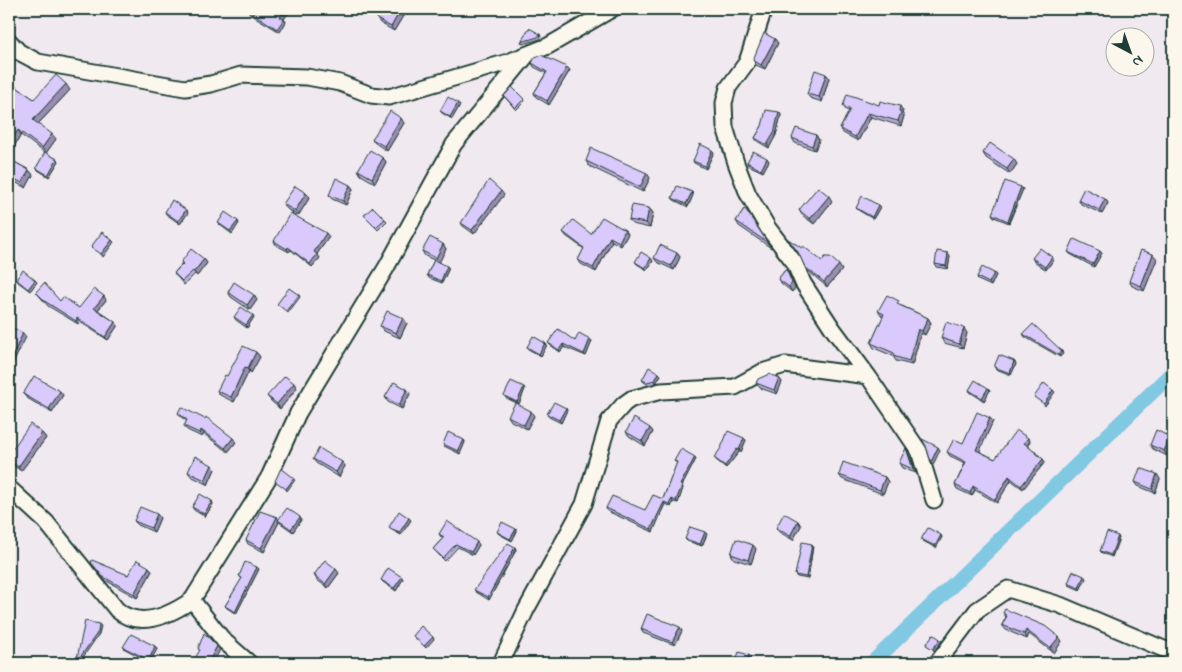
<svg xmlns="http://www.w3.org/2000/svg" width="1182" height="672" font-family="'Indie Flower',sans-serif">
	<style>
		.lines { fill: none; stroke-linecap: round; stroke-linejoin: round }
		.canal { stroke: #81c8e2; stroke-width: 15 }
		.minor-casing { stroke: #1f3d34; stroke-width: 19 }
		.minor { stroke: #fbf7ec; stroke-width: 15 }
		.wall { fill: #bbadd8; stroke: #1f3d34 }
		.shaded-wall { fill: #998db0; stroke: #1f3d34 }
		.building { fill: #dac9fb; stroke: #1f3d34 }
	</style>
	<rect width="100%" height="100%" fill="#f1e9f0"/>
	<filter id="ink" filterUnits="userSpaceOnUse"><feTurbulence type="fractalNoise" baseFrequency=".02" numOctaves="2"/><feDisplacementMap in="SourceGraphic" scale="10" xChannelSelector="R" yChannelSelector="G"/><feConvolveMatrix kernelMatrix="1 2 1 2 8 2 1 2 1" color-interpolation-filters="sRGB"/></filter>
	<g filter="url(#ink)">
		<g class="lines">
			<path class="canal" d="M872,663L1173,372"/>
			<defs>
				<path id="minor" d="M764,9L747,62L728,88L724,103L725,127L736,163L748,194L768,228L794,262L803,283L833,329L868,376L919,451L934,500
					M9,41L19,52L38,62L185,88L211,84L241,75L307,77L340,83L371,95L389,97L508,62L548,46L612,9
					M9,488L46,522L117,610C140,630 170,615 192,600L269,477L298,413L386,268L454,144L527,55
					M192,600L224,641L249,663
					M501,663L526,610L584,504L609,421L624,404L631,399L661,391L735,387L762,372L785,365L868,376
					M937,663L977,610L1008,589L1060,605L1173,653"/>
			</defs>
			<use href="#minor" class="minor-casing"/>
			<use href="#minor" class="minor"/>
		</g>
		<path class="wall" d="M249,9H291L284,19L286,22L280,32L250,14L248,10Z
			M400,11L403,16L394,31L380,23L377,19Z
			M540,34L541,37L540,39L523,44L521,42Z
			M778,43L765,69L756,65L753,60Z
			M532,63L570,70L549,105L536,97L534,93L546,73L534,67Z
			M826,74L829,78L822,102L810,98L807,94Z
			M9,82L34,99L70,90L38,124L56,139L46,153L57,159L59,161L49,177L38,170L36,168L45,153L21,135L9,155V118L15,108L9,104Z
			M504,96L524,99L525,101L516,110Z
			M460,105L452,119L442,113L440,111Z
			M879,105L903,111L902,113L904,116L901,126L871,117L858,141L843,133L840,129L849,111L846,110L843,106Z
			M779,112L781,115L776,135L769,148L757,141L755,138L762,126Z
			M404,123L387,151L375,143L372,139Z
			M816,135L819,140L815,150L795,143L792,138Z
			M712,150L714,152L706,169L694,163L693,161Z
			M983,153L1017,164L1010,174L986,158Z
			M383,158L386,162L375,183L361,175L358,170Z
			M9,159L29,170L33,175L26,188L9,179Z
			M586,161L650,178L643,192L589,166Z
			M769,161L763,172L748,165L747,162Z
			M350,185L353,189L346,205L332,199L329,195Z
			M1023,189L1009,223L994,217L992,214Z
			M692,192L693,195L688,207L674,200L672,198Z
			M504,195L474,234L463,226L461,223Z
			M310,197L298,216L287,209L283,204Z
			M1105,199L1108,203L1102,214L1081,204L1078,200Z
			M832,201L814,224L802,215L799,210Z
			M878,205L880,207L873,219L858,210L856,208Z
			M649,208L653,213L650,228L632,224L629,220Z
			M744,209L771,248L739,226L736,221Z
			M186,210L188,213L180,224L166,214L165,212Z
			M364,215L385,219L387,221L378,230Z
			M218,223H239L232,234L220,225Z
			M625,230L628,234L621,246L612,241L596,272L581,264L578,260L584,249L566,236L563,232L591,234Z
			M329,237L317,254L320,258L312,267L291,250L289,252L276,245L274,241Z
			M443,244L446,249L439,262L449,268L442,283L429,278L427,275L434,260L425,256L422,251Z
			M1068,252L1102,253L1094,267L1070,254Z
			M677,253L680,257L674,270L657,262L654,258Z
			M948,253L950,256L948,269L936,267L935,264Z
			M1032,258L1054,259L1046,270L1034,261Z
			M204,259L207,263L197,276L195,274L184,285L174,273L182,264L181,262Z
			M1157,259L1144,291L1132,286L1129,281Z
			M653,261L647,270L637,264L635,262Z
			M822,261L842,270L827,287L808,271L805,267Z
			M786,269L789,274L795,288L792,292L781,283L778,279Z
			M996,275L991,286L978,280L977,277Z
			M16,279L35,280L37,282L30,291L18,282Z
			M36,292L79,308L106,300L98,310L115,322L118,325L108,340L80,322L78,324L48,306Z
			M228,292L257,300L250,310L231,297Z
			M902,306L928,318L931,323L925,335L921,333L912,365L896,361L893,356L874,348L871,343L883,317L878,311Z
			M234,317H254L247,328L236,320Z
			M407,323L400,338L384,331L380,326Z
			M967,333L963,348L944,343L941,338Z
			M1023,334L1063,354L1060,357L1025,337Z
			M590,339L592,341L586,356L564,347L560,352L550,345L548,343Z
			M545,343L547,345L541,356L528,349L527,347Z
			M256,352L260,357L251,373L249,371L234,402L220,395L217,391L227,376Z
			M1014,361L1016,364L1011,375L996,369L994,367Z
			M659,373L661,375L656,383L649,385L644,382L642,380Z
			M779,378L782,382L777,394L760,388L756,383Z
			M524,387L525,389L519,404L506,398L504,396Z
			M297,388L280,409L271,401L267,396Z
			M407,389L410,394L402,409L388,402L385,397Z
			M969,390H990L984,401L970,392Z
			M23,394L63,395L52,413L27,398Z
			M567,410L561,423L549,417L547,414Z
			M178,413L236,442L228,452L204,434L202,437L187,430L184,426L187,421L181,417Z
			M508,416H534L527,429L511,421Z
			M990,418L993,421L979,451L995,459L1028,438L1030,441L1028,445L1043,459L1045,462L1023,489L1011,480L997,503L975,490L972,496L957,489L955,485L965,463L950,456L947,452L963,443Z
			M650,428L653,432L645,446L629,436L626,432Z
			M42,433L46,438L21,471L9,462V454Z
			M1170,437L1173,442L1167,456L1153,449L1150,445Z
			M464,440L465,442L460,454L444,446L443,444Z
			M746,440L741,452H739L726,468L716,460L714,458Z
			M909,453L916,473L902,468L899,463Z
			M313,459L342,462L345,466L339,477L316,463Z
			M696,459L682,486L683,488L678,503L673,502L671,507L665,504L653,532L607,511L606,508L645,510L663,499L677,463L674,461Z
			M215,469L208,485L191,476L188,472Z
			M839,475L885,477L888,482L883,494L842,479Z
			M1160,479L1155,493L1138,486L1135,482Z
			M212,501L213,504L205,517L194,510L192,507Z
			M160,518L154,532L138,525L134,521Z
			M409,518L411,520L401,535L390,529L389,527Z
			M279,520H301L293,532L279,522L264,552L248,544L246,540Z
			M798,521L801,526L793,540L779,532L776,528Z
			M516,529L517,531L512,541L499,534L497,532Z
			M705,532L707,534L702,546L687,541L685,539Z
			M439,534L477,542L479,545L473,555L458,547L445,561L433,549L443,538L441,537Z
			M942,537L936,548L923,541L921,539Z
			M1119,538L1112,557L1102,553L1100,551Z
			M812,544L813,546L808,579L797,577L795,575Z
			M753,545L756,549L751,564L734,559L731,554Z
			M515,547L516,550L489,600L476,592L474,590Z
			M94,566L128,575L149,567L152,571L137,598L105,580Z
			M257,567L259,569L236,614L227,608L225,606L242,579L239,576Z
			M339,573L328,588L317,580L314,575Z
			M1084,576L1086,578L1080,590L1069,585L1068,583Z
			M403,579L396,591L383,582L381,580Z
			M1003,613L1062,641L1054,653L1029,634L1027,639L1006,630L1002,625L1006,617Z
			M641,629L682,631L675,645L643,633Z
			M155,646L157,649L150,662L125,649L123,647Z"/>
		<path class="shaded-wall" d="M286,9H291L284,19L286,22L280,32L277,29L280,17Z
			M400,11L403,16L394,31L391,27Z
			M775,39L778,43L765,69L761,65Z
			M567,67L570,70L549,105L547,101Z
			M826,74L829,78L822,102L819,97Z
			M66,84L70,90L37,125L33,120Z
			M458,103L460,105L452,119L450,117Z
			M900,106L903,111L902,113L904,116L901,126L898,121L899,111Z
			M779,112L781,115L776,135L769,148L767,145Z
			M868,113L871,117L858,141L855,137Z
			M401,118L404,123L387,151L384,146Z
			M18,130L21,135L9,155V144Z
			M52,134L56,139L46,153L42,148Z
			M816,135L819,140L815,150L812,146Z
			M712,150L714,152L706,169L705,166Z
			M383,158L386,162L375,183L372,178Z
			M767,158L769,161L763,172L761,170Z
			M57,159L59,161L49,177L48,175Z
			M1014,159L1017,164L1010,174L1007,169Z
			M29,170L33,175L26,188L22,183Z
			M647,173L650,178L643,192L640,187Z
			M350,185L353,189L346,205L343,201Z
			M1021,187L1023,189L1009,223L1008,221Z
			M501,191L504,195L474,234L472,230Z
			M692,192L693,195L688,207L686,204Z
			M306,193L310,197L298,216L295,211Z
			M829,196L832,201L814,224L810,219Z
			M1105,199L1108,203L1102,214L1099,210Z
			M878,205L880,207L873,219L872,217Z
			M649,208L653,213L650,228L646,223Z
			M186,210L188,213L180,224L178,221Z
			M238,221L239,223L232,234L230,231Z
			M625,230L628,234L621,246L619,242Z
			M326,233L329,237L317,254L320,258L312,267L310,264L314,252Z
			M610,237L612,241L596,272L593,268Z
			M112,240L114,242L103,257L101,254Z
			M443,244L446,249L439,263L436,258Z
			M288,247L291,250L289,252L287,249Z
			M1100,251L1102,253L1094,267L1093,264Z
			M677,253L680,257L674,270L671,266Z
			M948,253L950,256L948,269L946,266Z
			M1153,254L1157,259L1144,291L1141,286Z
			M1052,257L1054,259L1046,270L1045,267Z
			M651,258L653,261L647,270L645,268Z
			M204,259L207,263L197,276L194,272Z
			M839,265L842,270L827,287L824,282Z
			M447,266L449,268L442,283L441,281Z
			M786,269L789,274L795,288L792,292L789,287Z
			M994,273L996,275L991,286L989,283Z
			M35,280L37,282L30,291L28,289Z
			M254,295L257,300L250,310L247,305Z
			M299,295L300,297L288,313L286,311Z
			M104,296L106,300L97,311L94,308Z
			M253,315L254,317L247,328L246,325Z
			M77,318L80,322L78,324L76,321Z
			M403,318L407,323L400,338L396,333Z
			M928,318L931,323L925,335L922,331Z
			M115,322L118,325L108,340L105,337Z
			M964,328L967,333L963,348L959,344Z
			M918,329L921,333L912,365L909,361Z
			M23,333L26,337L9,372V363Z
			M590,339L592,341L586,356L584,354Z
			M545,343L547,345L541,356L539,354Z
			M563,344L564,347L560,352L559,350Z
			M1062,351L1063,354L1060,357L1059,355Z
			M256,352L260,357L251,373L248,368Z
			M1014,361L1016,364L1011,375L1010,373Z
			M245,367L249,371L234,402L231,397Z
			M659,373L661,375L656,383L655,380Z
			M779,378L782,382L777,394L774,390Z
			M294,383L297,388L280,409L277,404Z
			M524,387L525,389L519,404L517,402Z
			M988,388L990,390L984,401L982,398Z
			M407,389L410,394L402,409L399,405Z
			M1053,390L1055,392L1045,406L1044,404Z
			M60,391L63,395L52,413L49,409Z
			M566,408L567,410L561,423L559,420Z
			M531,411L534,416L527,429L524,425Z
			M990,418L993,421L979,453L976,450Z
			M650,428L653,432L645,446L642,441Z
			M201,430L204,434L202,437L199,433Z
			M42,433L46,438L21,471L18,467Z
			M1170,437L1173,442L1167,456L1164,451Z
			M233,438L236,442L228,452L225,448Z
			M744,438L746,440L741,452L739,450Z
			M1028,438L1030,441L1027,446L1024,443Z
			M464,440L465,442L460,454L458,451Z
			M938,447L940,450L933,465L931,462Z
			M906,448L909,453L916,473L913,469Z
			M737,449L739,452L726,468L725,466Z
			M695,457L696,459L682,486L683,488L678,503L676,501L680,485Z
			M1043,459L1045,462L1023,489L1021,486Z
			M342,462L345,466L339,477L336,472Z
			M212,465L215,469L208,485L205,480Z
			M1157,474L1160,479L1155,493L1152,489Z
			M1009,476L1011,480L997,503L995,500Z
			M885,477L888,482L883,494L880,490Z
			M294,478L295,480L287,491L286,489Z
			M973,486L975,490L972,496L970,493Z
			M672,499L673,502L671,507L669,504Z
			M212,501L213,504L205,517L204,514Z
			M664,502L665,504L653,532L651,529Z
			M157,514L160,518L154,532L151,528Z
			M277,517L280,521L278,520L279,522L264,552L261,548Z
			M300,517L301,520L293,532L291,529Z
			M409,518L411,520L401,535L399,533Z
			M798,521L801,526L793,540L790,536Z
			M516,529L517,531L512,541L510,539Z
			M705,532L707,534L702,546L700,544Z
			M941,535L942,537L936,548L935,546Z
			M1118,536L1119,538L1112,557L1111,555Z
			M477,542L479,545L473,555L471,552Z
			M812,544L813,546L808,579L806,577Z
			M753,545L756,549L751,564L748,560Z
			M515,547L516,550L489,600L488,597Z
			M149,567L152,571L137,598L134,594Z
			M257,567L259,569L236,614L235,612Z
			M336,569L339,573L328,588L325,584Z
			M1084,576L1086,578L1080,590L1079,588Z
			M402,577L403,579L396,591L394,588Z
			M99,624L101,626L99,634L79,663H76Z
			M680,627L682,631L675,645L672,642Z
			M1026,630L1029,634L1027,639L1024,634Z
			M433,637L434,639L426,648L424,646Z
			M1059,637L1062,641L1054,653L1050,648Z
			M940,639L942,641L934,651L933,649Z
			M155,646L157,649L150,662L149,660Z
			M217,646L220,650L213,663H208Z
			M749,655L751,657L749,663H746Z"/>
		<path class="building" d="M249,9H286L280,17L284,19L277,29L248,10Z
			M383,9H396L400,11L391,27L377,19Z
			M529,28L540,34L538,37L521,42Z
			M764,33L775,39L761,65L753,60Z
			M541,55L567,67L547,101L534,93L547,72L532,63L535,57Z
			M815,70L826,74L819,97L807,94Z
			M56,75L66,84L33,120L52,134L42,148L18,130L9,144V118L17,105L9,101V82L34,99Z
			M512,87L524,99L515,108L504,96Z
			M847,94L879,105L880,101L900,106L899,111L901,112L898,121L868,113L855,137L840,129L850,109L843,106Z
			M448,97L458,103L450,117L440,111Z
			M766,110L779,112L774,133L767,145L755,138L762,126Z
			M390,111L401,118L384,146L372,139Z
			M796,128L816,135L812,146L792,138Z
			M990,143L1014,159L1007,169L983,153Z
			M700,144L712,150L705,166L693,161Z
			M591,148L647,173L640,187L586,161Z
			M370,150L383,158L372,178L358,170Z
			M753,151L767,158L761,170L747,162Z
			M45,152L57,159L48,175L36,168Z
			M9,159L29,170L22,183L9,176Z
			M336,178L350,185L343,201L329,195Z
			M489,180L501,191L472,230L461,223Z
			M1005,181L1021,187L1008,221L992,214Z
			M295,186L306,193L295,211L283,204Z
			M677,186L692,192L686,204L672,198Z
			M818,187L829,196L810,219L799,210Z
			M1084,188L1105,199L1099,210L1078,200Z
			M862,196L878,205L872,217L856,208Z
			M172,200L186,210L178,221L165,212Z
			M632,205L649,208L646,223L629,220Z
			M373,207L385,219L376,227L364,215Z
			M744,209L746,210L768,243L736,221Z
			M225,212L238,221L230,231L218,223Z
			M290,213L326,233L314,252L317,254L310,264L288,247L287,249L274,241Z
			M602,217L625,230L619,242L610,237L593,268L578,260L584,248L563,232L573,220L591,234Z
			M102,232L112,240L101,254L91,247Z
			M430,237L443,244L436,258L422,251Z
			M788,239L802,248L803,246L822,261L825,257H830L839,265L824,282L805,267L798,252Z
			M1074,239L1100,251L1093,264L1068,252Z
			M660,245L677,253L671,266L654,258Z
			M1040,248L1052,257L1045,267L1032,258Z
			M191,249L204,259L194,272L193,271L182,281L174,273L183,264L181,262Z
			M1141,250L1153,254L1141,286L1129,281Z
			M937,251L948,253L946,266L935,264Z
			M641,252L651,258L645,268L635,262Z
			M434,260L447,266L441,281L427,275Z
			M982,267L994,273L989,283L977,277Z
			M786,269L792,283L789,287L778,279Z
			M23,270L35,280L28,289L16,279Z
			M234,282L254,295L247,305L228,292Z
			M44,283L60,301L63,297L79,308L94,289L104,296L94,308L115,322L105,337L77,318L76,321L46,302L36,292Z
			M289,288L299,295L286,311L277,304Z
			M887,295L899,301L897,304L928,318L922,331L918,329L909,361L893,356L894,353L871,343L884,314L878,311Z
			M241,307L253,315L246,325L234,317Z
			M387,311L403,318L396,333L380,326Z
			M946,322L964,328L959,344L941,338Z
			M1033,324L1062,351L1059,355L1023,334Z
			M11,327L23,333L9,363V332Z
			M558,329L575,341L579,333L590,339L584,354L563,344L559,350L548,343Z
			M533,336L545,343L539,354L527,347Z
			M243,346L256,352L248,368L245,367L231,397L217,391L225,375L227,376Z
			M999,355L1014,361L1010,373L994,367Z
			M649,367L659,373L655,380L647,382L642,380Z
			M769,374L779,378L774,390L756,383L758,379Z
			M34,376L60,391L49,409L23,394Z
			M285,376L294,383L277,404L267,396Z
			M975,380L988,388L982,398L969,390Z
			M511,381L524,387L517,402L504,396Z
			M394,382L407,389L399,405L385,397Z
			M1044,383L1053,390L1044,404L1034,397Z
			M554,402L566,408L559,420L547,414Z
			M515,403L531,411L524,425L508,416Z
			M181,407L205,419L206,417L233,438L225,448L201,430L199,433L184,426L187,420L178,413Z
			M977,412L990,418L976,450L995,459L1016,430L1028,438L1024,443L1043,459L1021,486L1009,476L995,500L973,486L970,493L955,485L966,462L947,452L954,439L963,443Z
			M634,418L650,428L642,441L626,432Z
			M30,424L42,433L18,467L9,460V454Z
			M1156,430L1170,437L1164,451L1150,445Z
			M728,431L744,438L739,450L737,449L725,466L714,458L721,448Z
			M448,432L464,440L458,451L443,444Z
			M922,439L938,447L931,462L926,446Z
			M319,448L342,462L336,472L313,459Z
			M906,448L913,469L899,463Z
			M681,449L695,457L680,485H682L676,501L672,499L669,504L664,502L651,529L606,508L612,496L645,510L653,495L663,499L677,462L674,461Z
			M195,456L212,465L205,480L188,472Z
			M843,462L885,477L880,490L839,475Z
			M281,468L294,478L286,489L275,481Z
			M1140,468L1157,474L1152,489L1135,482Z
			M200,494L212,501L204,514L192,507Z
			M140,507L157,514L151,528L134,521Z
			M287,508L300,517L291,529L278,520Z
			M260,511L277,517L261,548L246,540Z
			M399,511L409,518L399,533L389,527Z
			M784,513L798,521L790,536L776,528Z
			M447,521L477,542L471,552L456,544L443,558L433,549L444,537L439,534Z
			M502,522L516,529L510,539L497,532Z
			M690,527L705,532L700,544L685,539Z
			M928,528L941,535L935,546L921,539Z
			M1107,532L1118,536L1111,555L1100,551Z
			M736,539L753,545L748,560L731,554Z
			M802,542L812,544L806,577L795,575Z
			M508,543L515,547L488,597L474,590Z
			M92,560L128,575L137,560L149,567L134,594L102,576L91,562Z
			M325,560L336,569L325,584L314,575Z
			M245,562L257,567L235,612L225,606L242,578L239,576Z
			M388,568L402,577L394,588L381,580Z
			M1073,571L1084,576L1079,588L1068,583Z
			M1005,609L1045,626L1059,637L1050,648L1026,630L1024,634L1002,625L1007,616L1003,613Z
			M647,614L680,627L672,642L641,629Z
			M85,621L99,624L98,632L76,663Z
			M421,626L433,637L424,646L413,636Z
			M204,633L217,646L208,663H192L200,650L198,649Z
			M131,634L155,646L149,660L123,647Z
			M933,634L940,639L933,649L926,645Z
			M739,652L749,655L746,663H735Z
			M1089,657L1100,663H1085Z"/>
	</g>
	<rect width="1182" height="672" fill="none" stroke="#fbf7ec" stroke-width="30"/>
	<rect x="15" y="15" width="1152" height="642" fill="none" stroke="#1f3d34" stroke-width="2" filter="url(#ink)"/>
	<g transform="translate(1130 52) rotate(139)"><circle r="24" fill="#fbf7ec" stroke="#a3ada2"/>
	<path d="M0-4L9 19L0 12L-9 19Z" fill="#1f3d34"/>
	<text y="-8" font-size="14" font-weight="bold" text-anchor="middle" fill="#1f3d34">N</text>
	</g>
</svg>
